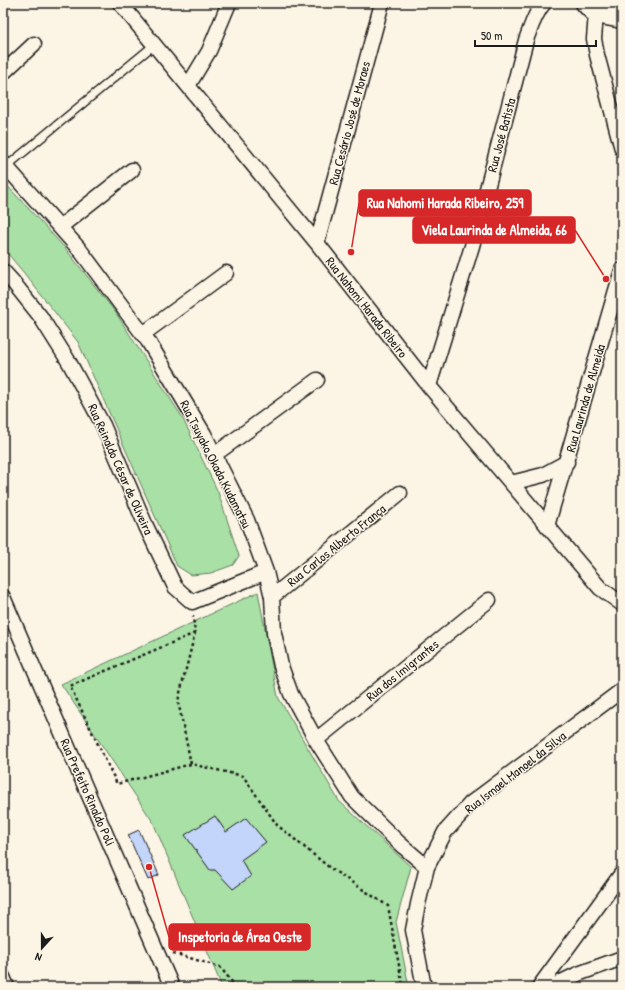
<svg xmlns="http://www.w3.org/2000/svg" width="625" height="990" font-family="'Patrick Hand',sans-serif">
	<style>
		.green { fill: #a8e0a5; stroke: #627e60 }
		.building { fill: #c3d5fa; stroke: #1c1c1c }
		.lines { fill: none; stroke-linecap: round; stroke-linejoin: round }
		.service-casing { stroke: #1c1c1c; stroke-width: 10 }
		.minor-casing { stroke: #1c1c1c; stroke-width: 17 }
		.secondary-casing { stroke: #1c1c1c; stroke-width: 23 }
		.path { stroke: #1c1c1c; stroke-width: 2.5; stroke-dasharray: 3 3; stroke-linecap: butt }
		.service { stroke: #fcf5e5; stroke-width: 7 }
		.minor { stroke: #fcf5e5; stroke-width: 14 }
		.secondary { stroke: #fcf5e5; stroke-width: 20 }
		.labels { text-anchor: middle; stroke-width: 3; stroke-linejoin: round; paint-order: stroke }
		.street-label { font-size: 13px; fill: #1c1c1c; stroke: #fcf5e5 }
		.leader { fill: none; stroke: #d62828; stroke-width: 1.5 }
		.callout-dot { fill: #d62828; stroke: #fcf5e5; stroke-width: 1.5 }
		.callout { fill: #d62828; stroke: #d62828; stroke-width: 1.5 }
		.callout-label { font-size: 14px; text-anchor: middle; font-weight: bold; fill: #fff }
	</style>
	<rect width="100%" height="100%" fill="#fcf5e5"/>
	<filter id="ink" filterUnits="userSpaceOnUse"><feTurbulence type="fractalNoise" baseFrequency=".025" numOctaves="2"/><feDisplacementMap in="SourceGraphic" scale="8" xChannelSelector="R" yChannelSelector="G"/><feConvolveMatrix kernelMatrix="1 2 1 2 8 2 1 2 1" color-interpolation-filters="sRGB"/></filter>
	<g filter="url(#ink)">
		<path class="green" d="M3,181L65,248L116,313L182,417L218,492L239,556L233,565L211,573L191,575L177,566L78,342L24,273L3,248Z
			M258,592L278,697L339,801L411,867L396,922L409,987H222L153,822L61,684Z"/>
		<path class="building" d="M215,816L226,832L246,818L266,842L241,860L251,876L233,889L215,870H210L185,835Z
			M139,830L159,875L148,880L128,835Z"/>
		<g class="lines">
			<defs>
				<path id="service" d="M7,166L154,45"/>
				<path id="minor" d="M120,3L317,243L429,386L600,588L622,604
					M596,13L594,39L597,55L622,149
					M3,73L34,44
					M188,86L209,51L229,3
					M3,163L80,250L148,341L204,434L247,520L266,572L272,597L274,633L281,666L291,694L316,740L352,797L399,843L427,867
					M60,227L132,170
					M317,243L382,3
					M3,271L13,282L40,316L69,362L103,425L146,526L175,587L192,602L266,572
					M143,334L226,273
					M429,386L472,246L526,40C531,27 535,13 544,3
					M214,455L317,380
					M511,483L543,475L567,462
					M547,526L622,270
					M3,597L172,987
					M272,597L400,493
					M316,740L489,600
					M3,977L7,987
					M424,987L413,930L418,904L427,867L445,832L471,803L622,690
					M539,987L622,873
					M551,987L578,974L622,958"/>
				<path id="secondary" d="M586,3L596,13L622,18"/>
			</defs>
			<use href="#service" class="service-casing"/>
			<use href="#minor" class="minor-casing"/>
			<use href="#secondary" class="secondary-casing"/>
			<path class="path" d="M195,633L70,686L117,784L191,764L243,776L277,825L330,868L388,906L403,987
				M191,764L178,701L195,633L193,616
				M173,953L220,967L236,987"/>
			<use href="#service" class="service"/>
			<use href="#minor" class="minor"/>
			<use href="#secondary" class="secondary"/>
		</g>
	</g>
	<g class="labels">
		<g class="street-label">
			<text transform="translate(349 123) rotate(-75)" y="5">Rua Cesário José de Moraes</text>
			<text transform="translate(501 135) rotate(-75)" y="5">Rua José Batista</text>
			<text transform="translate(367 307) rotate(52)" y="5">Rua Nahomi Harada Ribeiro</text>
			<text transform="translate(585 398) rotate(-74)" y="5">Rua Laurinda de Almeida</text>
			<text transform="translate(216 464) rotate(63)" y="5">Rua Tsuyako Okada Kudamatsu</text>
			<text transform="translate(121 469) rotate(66)" y="5">Rua Reinaldo César de Oliveira</text>
			<text transform="translate(336 545) rotate(-39)" y="5">Rua Carlos Alberto França</text>
			<text transform="translate(402 670) rotate(-39)" y="5">Rua dos Imigrantes</text>
			<text transform="translate(515 772) rotate(-38)" y="5">Rua Ismael Manoel da Silva</text>
			<text transform="translate(88 792) rotate(66)" y="5">Rua Prefeito Rinaldo Poli</text>
		</g>
	</g>
	<path class="leader" d="M351 252L359 203M606 279L575 230M149 867L169 937"/>
	<g class="callout-dot">
		<circle cx="351" cy="252" r="4"/>
		<circle cx="606" cy="279" r="4"/>
		<circle cx="149" cy="867" r="4"/>
	</g>
	<g class="callout">
		<rect x="359" y="190" width="172" height="26" rx="4"/>
		<rect x="413" y="217" width="162" height="26" rx="4"/>
		<rect x="169" y="924" width="141" height="26" rx="4"/>
	</g>
	<g class="callout-label">
		<text x="445" y="208">Rua Nahomi Harada Ribeiro, 259</text>
		<text x="494" y="235">Viela Laurinda de Almeida, 66</text>
		<text x="240" y="942">Inspetoria de Área Oeste</text>
	</g>
	<rect width="625" height="990" fill="none" stroke="#fcf5e5" stroke-width="16"/>
	<rect x="8" y="8" width="609" height="974" fill="none" stroke="#1c1c1c" stroke-width="1.5" filter="url(#ink)"/>
	<g transform="translate(42 948) rotate(201)" stroke="#fcf5e5" stroke-width="3" paint-order="stroke">
	<path d="M0-3L7 15L0 10L-7 15Z" fill="#1c1c1c"/>
	<text y="-6" font-size="11" font-weight="bold" text-anchor="middle" fill="#1c1c1c">N</text>
	</g>
	<path d="M475 40v6h121v-6" fill="none" stroke="#1c1c1c" stroke-width="2"/>
	<text x="481" y="40" font-size="12" fill="#1c1c1c" stroke="#fcf5e5" stroke-width="3" paint-order="stroke">50 m</text>
</svg>
